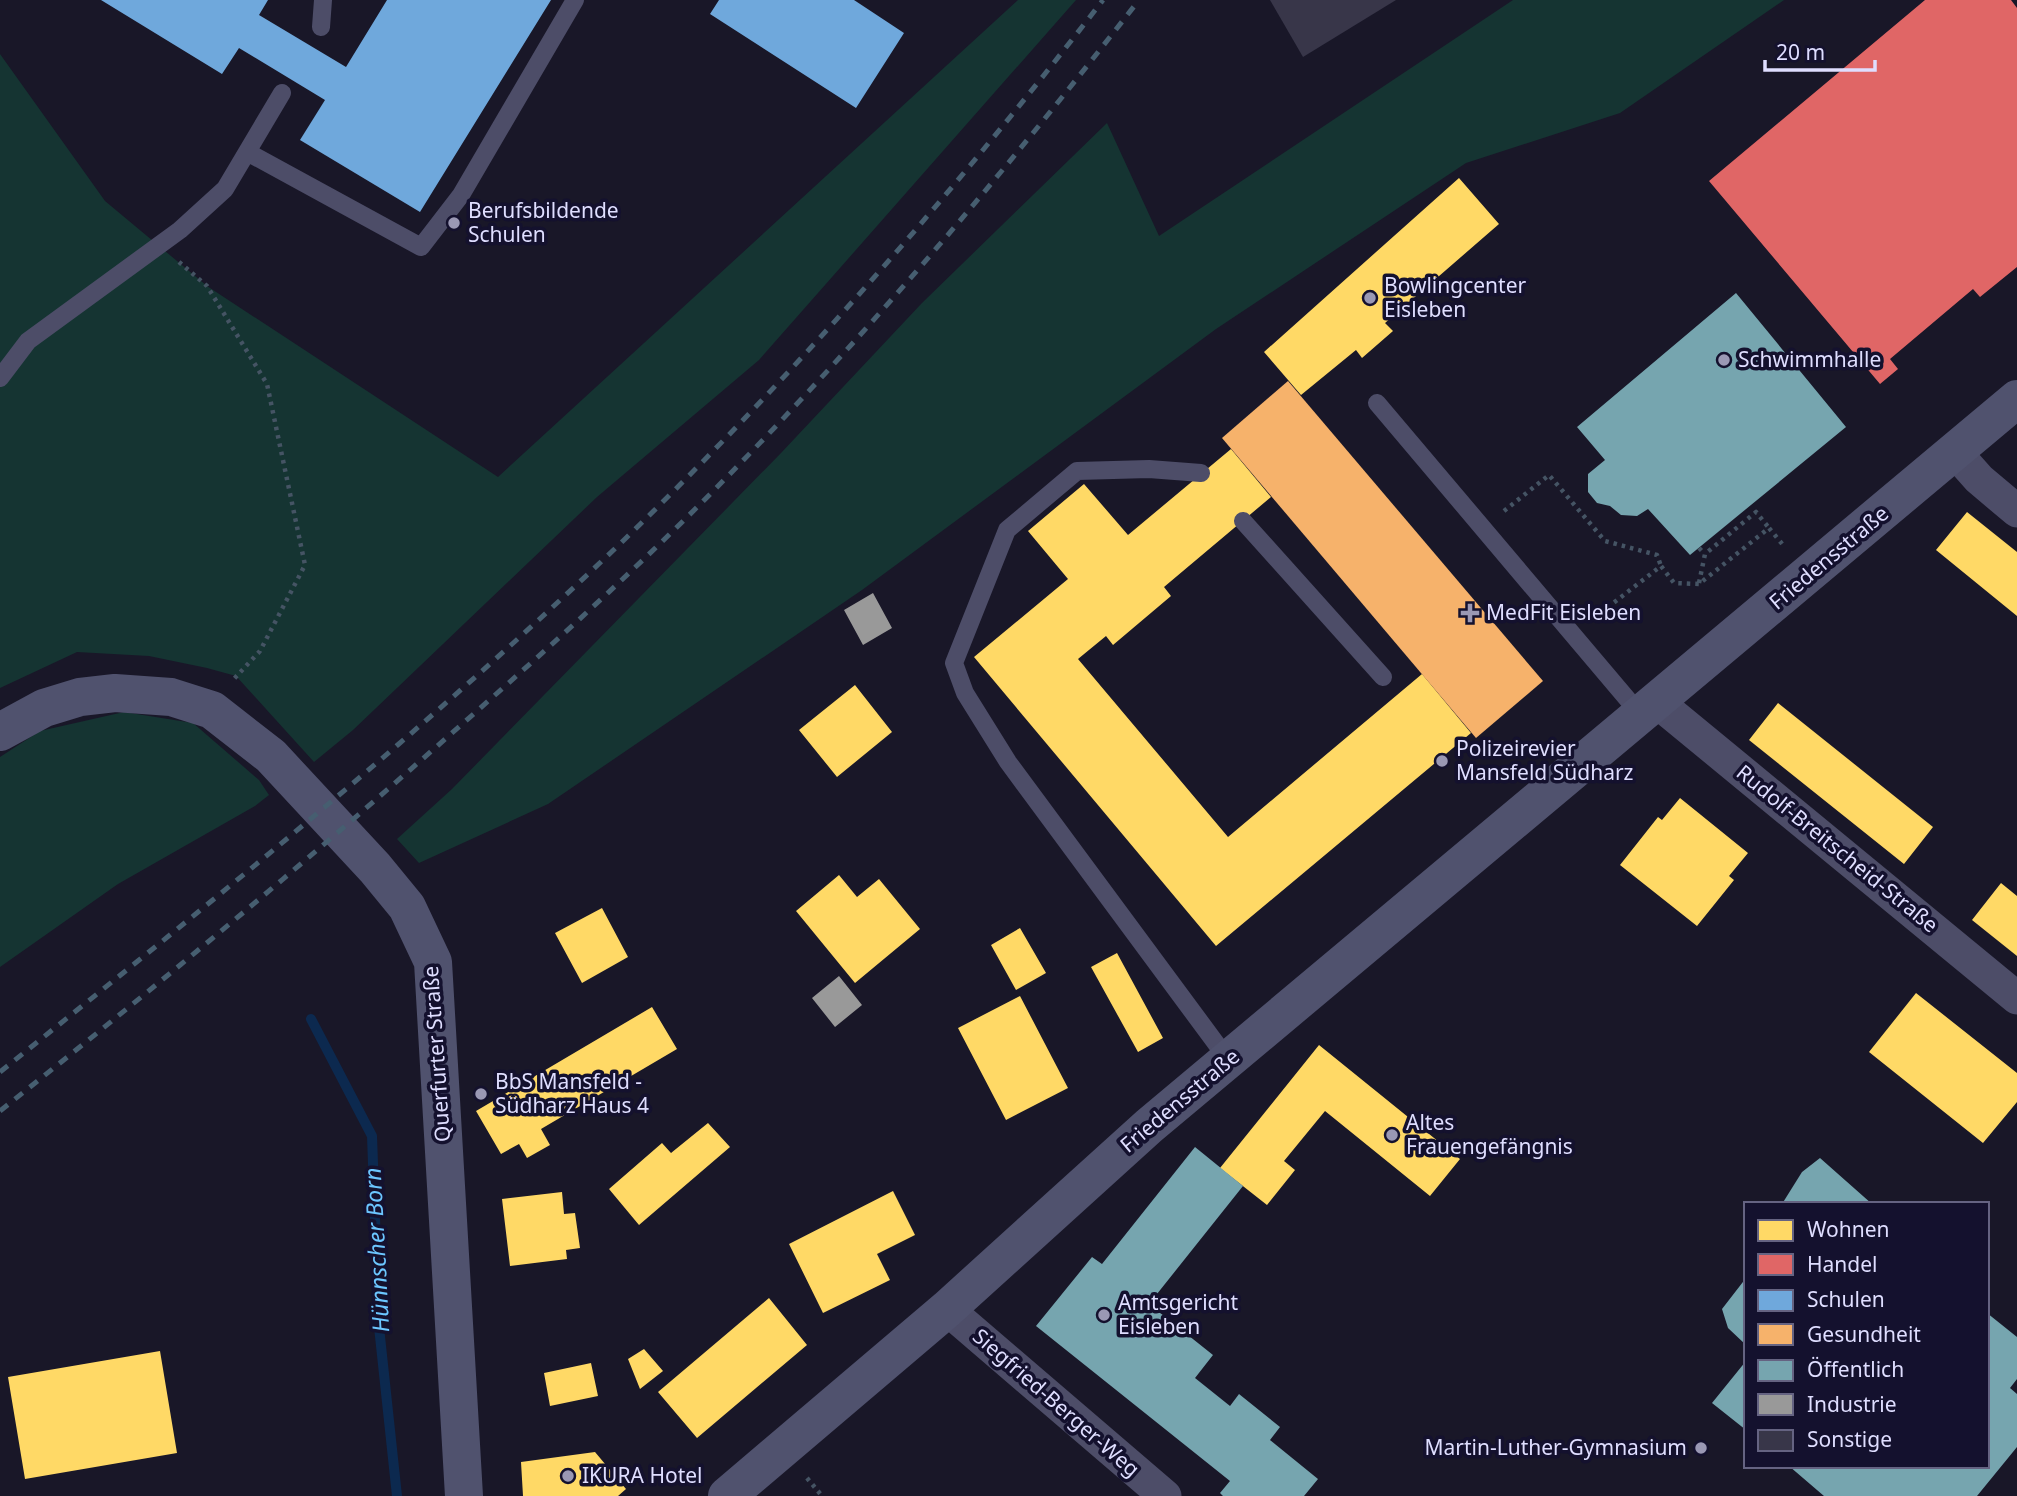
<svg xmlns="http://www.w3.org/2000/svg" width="2017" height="1496" font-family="'Noto Sans',sans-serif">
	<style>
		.green { fill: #153432 }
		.homes { fill: #ffd966 }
		.shops { fill: #e06666 }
		.schools { fill: #6fa8dc }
		.health { fill: #f6b26b }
		.public { fill: #76a5af }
		.industry { fill: #999 }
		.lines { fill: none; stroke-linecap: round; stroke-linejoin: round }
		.stream { stroke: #0c294f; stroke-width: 10 }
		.building { fill: #383649 }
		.path { stroke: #455464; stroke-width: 4.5; stroke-dasharray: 3.5 5; stroke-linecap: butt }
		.service { stroke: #4d4d68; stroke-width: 18 }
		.minor { stroke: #4d4d68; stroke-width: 33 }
		.secondary { stroke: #50526e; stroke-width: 38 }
		.rail { stroke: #465e70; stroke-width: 5; stroke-dasharray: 10 9; stroke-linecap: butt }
		.poi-dot { fill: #9a98b4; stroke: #14112e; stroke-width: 2.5 }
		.labels { text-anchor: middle; stroke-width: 7; stroke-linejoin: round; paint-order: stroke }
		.poi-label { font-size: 21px; fill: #dfdeff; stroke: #14112e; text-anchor: start }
		.street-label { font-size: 21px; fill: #dfdeff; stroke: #14112e }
		.water-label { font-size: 23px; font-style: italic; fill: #6cc6ff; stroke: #14112e }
	</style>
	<rect width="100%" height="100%" fill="#191728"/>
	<path class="green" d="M1018,0H1076L759,360L597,497L353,730L314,762L236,676L207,668L149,656L77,652L0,688V54L105,201L207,286L498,477Z
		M1513,0H1784L1620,113L1466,163L1216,329L862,590L548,804L419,863L397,839L452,789L781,453L922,303L1107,123L1159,236Z
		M124,712L193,723L259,780L269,795L255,806L118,884L0,967V757L40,731Z"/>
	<path class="homes" d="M1459,178L1499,224L1385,323L1393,331L1362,358L1356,350L1301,395L1264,352Z
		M1231,449L1271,497L1164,587L1171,596L1113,645L1106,636L1078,659L1228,837L1422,674L1471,733L1216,946L974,657L1068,579L1028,531L1084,484L1128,535Z
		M1967,512L2017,552V616L1936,550Z
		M855,685L892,732L837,777L799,730Z
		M1778,703L1933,827L1904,864L1749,740Z
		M1680,798L1748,853L1729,876L1734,880L1697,926L1620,865L1658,817L1662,820Z
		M839,875L857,897L879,879L920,929L855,983L796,911Z
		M2001,883L2017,896V956L1972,920Z
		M602,908L628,957L582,983L555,933Z
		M1020,928L1046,973L1016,990L991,945Z
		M1117,953L1163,1038L1138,1052L1091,967Z
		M1916,993L2017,1073V1102L1983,1143L1869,1052Z
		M1020,996L1068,1088L1006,1120L958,1028Z
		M652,1007L677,1049L541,1129L550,1145L527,1158L519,1144L501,1154L476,1111Z
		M1319,1045L1460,1159L1430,1196L1325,1111L1284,1161L1295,1170L1267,1205L1220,1168Z
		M708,1123L730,1147L639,1225L609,1189L662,1143L671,1153Z
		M893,1191L915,1235L877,1254L890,1280L823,1313L789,1244Z
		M562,1192L564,1214L575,1213L580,1248L566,1250L567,1259L510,1266L502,1199Z
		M769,1298L807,1345L697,1438L658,1392Z
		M644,1349L663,1371L640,1389L628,1359Z
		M160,1351L177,1453L25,1479L8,1377Z
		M591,1363L598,1396L550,1406L544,1373Z
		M595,1452L626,1489L618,1496H523L521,1462Z"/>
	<path class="shops" d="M1925,0H2011L2017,8V267L1980,297L1973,289L1890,359L1898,369L1880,384L1709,181Z"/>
	<path class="schools" d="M101,0H268L259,15L346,67L387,0H551L420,212L300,140L325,100L239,48L222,74Z
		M719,0H854L904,33L856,108L710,14Z"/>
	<path class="health" d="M1288,381L1543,681L1476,738L1222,438Z"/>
	<path class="public" d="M1736,293L1846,427L1690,555L1648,509L1637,516L1621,515L1610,506L1597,503L1588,492V474L1605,460L1577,427Z
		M1195,1147L1243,1186L1149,1304L1213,1355L1195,1378L1230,1406L1239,1394L1280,1427L1270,1440L1318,1479L1304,1496H1223L1220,1493L1230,1481L1036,1326L1092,1257L1102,1264Z
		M1820,1158L1872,1204H1782L1802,1172Z
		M1746,1278V1345L1728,1328L1722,1309Z
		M1987,1313L2017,1337V1379L2010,1388L2017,1394V1447L1977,1496H1824L1789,1466H1987Z
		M1746,1361V1430L1712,1403Z"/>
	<path class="industry" d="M873,593L892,628L863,645L844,610Z
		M839,976L862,1005L835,1027L812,998Z"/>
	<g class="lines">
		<path class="stream" d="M311,1019L372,1136L379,1327L397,1496"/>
	</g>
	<path class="building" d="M1270,0H1396L1303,57Z"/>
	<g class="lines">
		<path class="path" d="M179,262L207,286L267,384L305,565L260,651L232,681
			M1504,511L1549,475L1605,541L1657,555L1661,566
			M1699,548L1705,554
			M1699,583L1705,554L1756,512L1769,528
			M1594,618L1661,566L1674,583L1699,584L1769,528L1783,545
			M807,1478L822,1496"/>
		<path class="service" d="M321,27L323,0
			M247,152L421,247L461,195L575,0
			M0,378L28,341L180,230L225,189L282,93
			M1377,403L1640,714
			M1201,473L1149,469L1077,471L1007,530L954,663L965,693L1008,762L1229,1061
			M1243,521L1383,677"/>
		<path class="minor" d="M1955,452L1979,479L2017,511
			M1656,701L2017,998
			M947,1309L1165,1496"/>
		<path class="secondary" d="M0,732L44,708L80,697L115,693L171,697L212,710L271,756L375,868L407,907L433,962L464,1496
			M727,1496L947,1309L1149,1126L2017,399"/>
		<path class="rail" d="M0,1072C213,901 427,729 625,539C798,371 956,190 1103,0
			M0,1111C157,986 311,858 461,725C551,646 641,565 725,479C873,328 1009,167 1139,0"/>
	</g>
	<g class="poi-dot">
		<circle cx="454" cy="223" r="7"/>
		<circle cx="1370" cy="298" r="7"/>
		<circle cx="1724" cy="360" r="7"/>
		<path d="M1466.5 602.5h7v7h7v7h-7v7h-7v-7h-7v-7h7z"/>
		<circle cx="1442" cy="761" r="7"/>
		<circle cx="481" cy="1094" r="7"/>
		<circle cx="1392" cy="1135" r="7"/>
		<circle cx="1104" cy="1315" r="7"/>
		<circle cx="1701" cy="1448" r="7"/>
		<circle cx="568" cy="1476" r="7"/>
	</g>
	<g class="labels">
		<g class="poi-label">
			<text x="468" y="218">Berufsbildende<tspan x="468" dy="24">Schulen</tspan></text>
			<text x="1384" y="293">Bowlingcenter<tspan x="1384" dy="24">Eisleben</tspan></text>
			<text x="1738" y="367">Schwimmhalle</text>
			<text x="1486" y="620">MedFit Eisleben</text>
			<text x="1456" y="756">Polizeirevier<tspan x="1456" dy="24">Mansfeld Südharz</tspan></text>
			<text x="495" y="1089">BbS Mansfeld -<tspan x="495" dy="24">Südharz Haus 4</tspan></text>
			<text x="1406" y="1130">Altes<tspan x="1406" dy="24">Frauengefängnis</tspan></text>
			<text x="1118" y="1310">Amtsgericht<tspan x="1118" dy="24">Eisleben</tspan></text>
			<text x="1687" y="1455" text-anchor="end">Martin-Luther-Gymnasium</text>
			<text x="582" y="1483">IKURA Hotel</text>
		</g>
		<g class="street-label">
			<text transform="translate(1829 558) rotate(-40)" y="7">Friedensstraße</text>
			<text transform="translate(1837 849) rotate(39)" y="7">Rudolf-Breitscheid-Straße</text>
			<text transform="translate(437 1054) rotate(-94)" y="7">Querfurter Straße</text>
			<text transform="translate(1180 1101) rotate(-40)" y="7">Friedensstraße</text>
			<text transform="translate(1056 1403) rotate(41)" y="7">Siegfried-Berger-Weg</text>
		</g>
		<g class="water-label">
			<text transform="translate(377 1250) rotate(-93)" y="8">Hünnscher Born</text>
		</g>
	</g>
	<rect x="1744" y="1202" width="245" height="266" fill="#14112e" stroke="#656382" stroke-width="2"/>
	<rect x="1758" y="1220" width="35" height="21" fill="#ffd966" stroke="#656382" stroke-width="2"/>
	<text x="1807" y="1237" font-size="21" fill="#dfdeff">Wohnen</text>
	<rect x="1758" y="1254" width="35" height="21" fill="#e06666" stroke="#656382" stroke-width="2"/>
	<text x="1807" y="1272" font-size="21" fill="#dfdeff">Handel</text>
	<rect x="1758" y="1290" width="35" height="21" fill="#6fa8dc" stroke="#656382" stroke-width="2"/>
	<text x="1807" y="1307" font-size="21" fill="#dfdeff">Schulen</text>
	<rect x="1758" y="1324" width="35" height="21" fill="#f6b26b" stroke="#656382" stroke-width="2"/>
	<text x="1807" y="1342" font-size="21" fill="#dfdeff">Gesundheit</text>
	<rect x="1758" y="1360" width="35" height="21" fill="#76a5af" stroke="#656382" stroke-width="2"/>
	<text x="1807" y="1377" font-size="21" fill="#dfdeff">Öffentlich</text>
	<rect x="1758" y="1394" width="35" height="21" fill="#999999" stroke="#656382" stroke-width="2"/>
	<text x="1807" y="1412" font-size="21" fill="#dfdeff">Industrie</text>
	<rect x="1758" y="1430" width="35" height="21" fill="#383649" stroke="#656382" stroke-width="2"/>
	<text x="1807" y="1447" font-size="21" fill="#dfdeff">Sonstige</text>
	<path d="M1765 60v10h110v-10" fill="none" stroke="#dfdeff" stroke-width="3.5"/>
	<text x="1776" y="60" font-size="21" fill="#dfdeff" stroke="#14112e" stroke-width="5" paint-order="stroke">20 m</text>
</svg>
